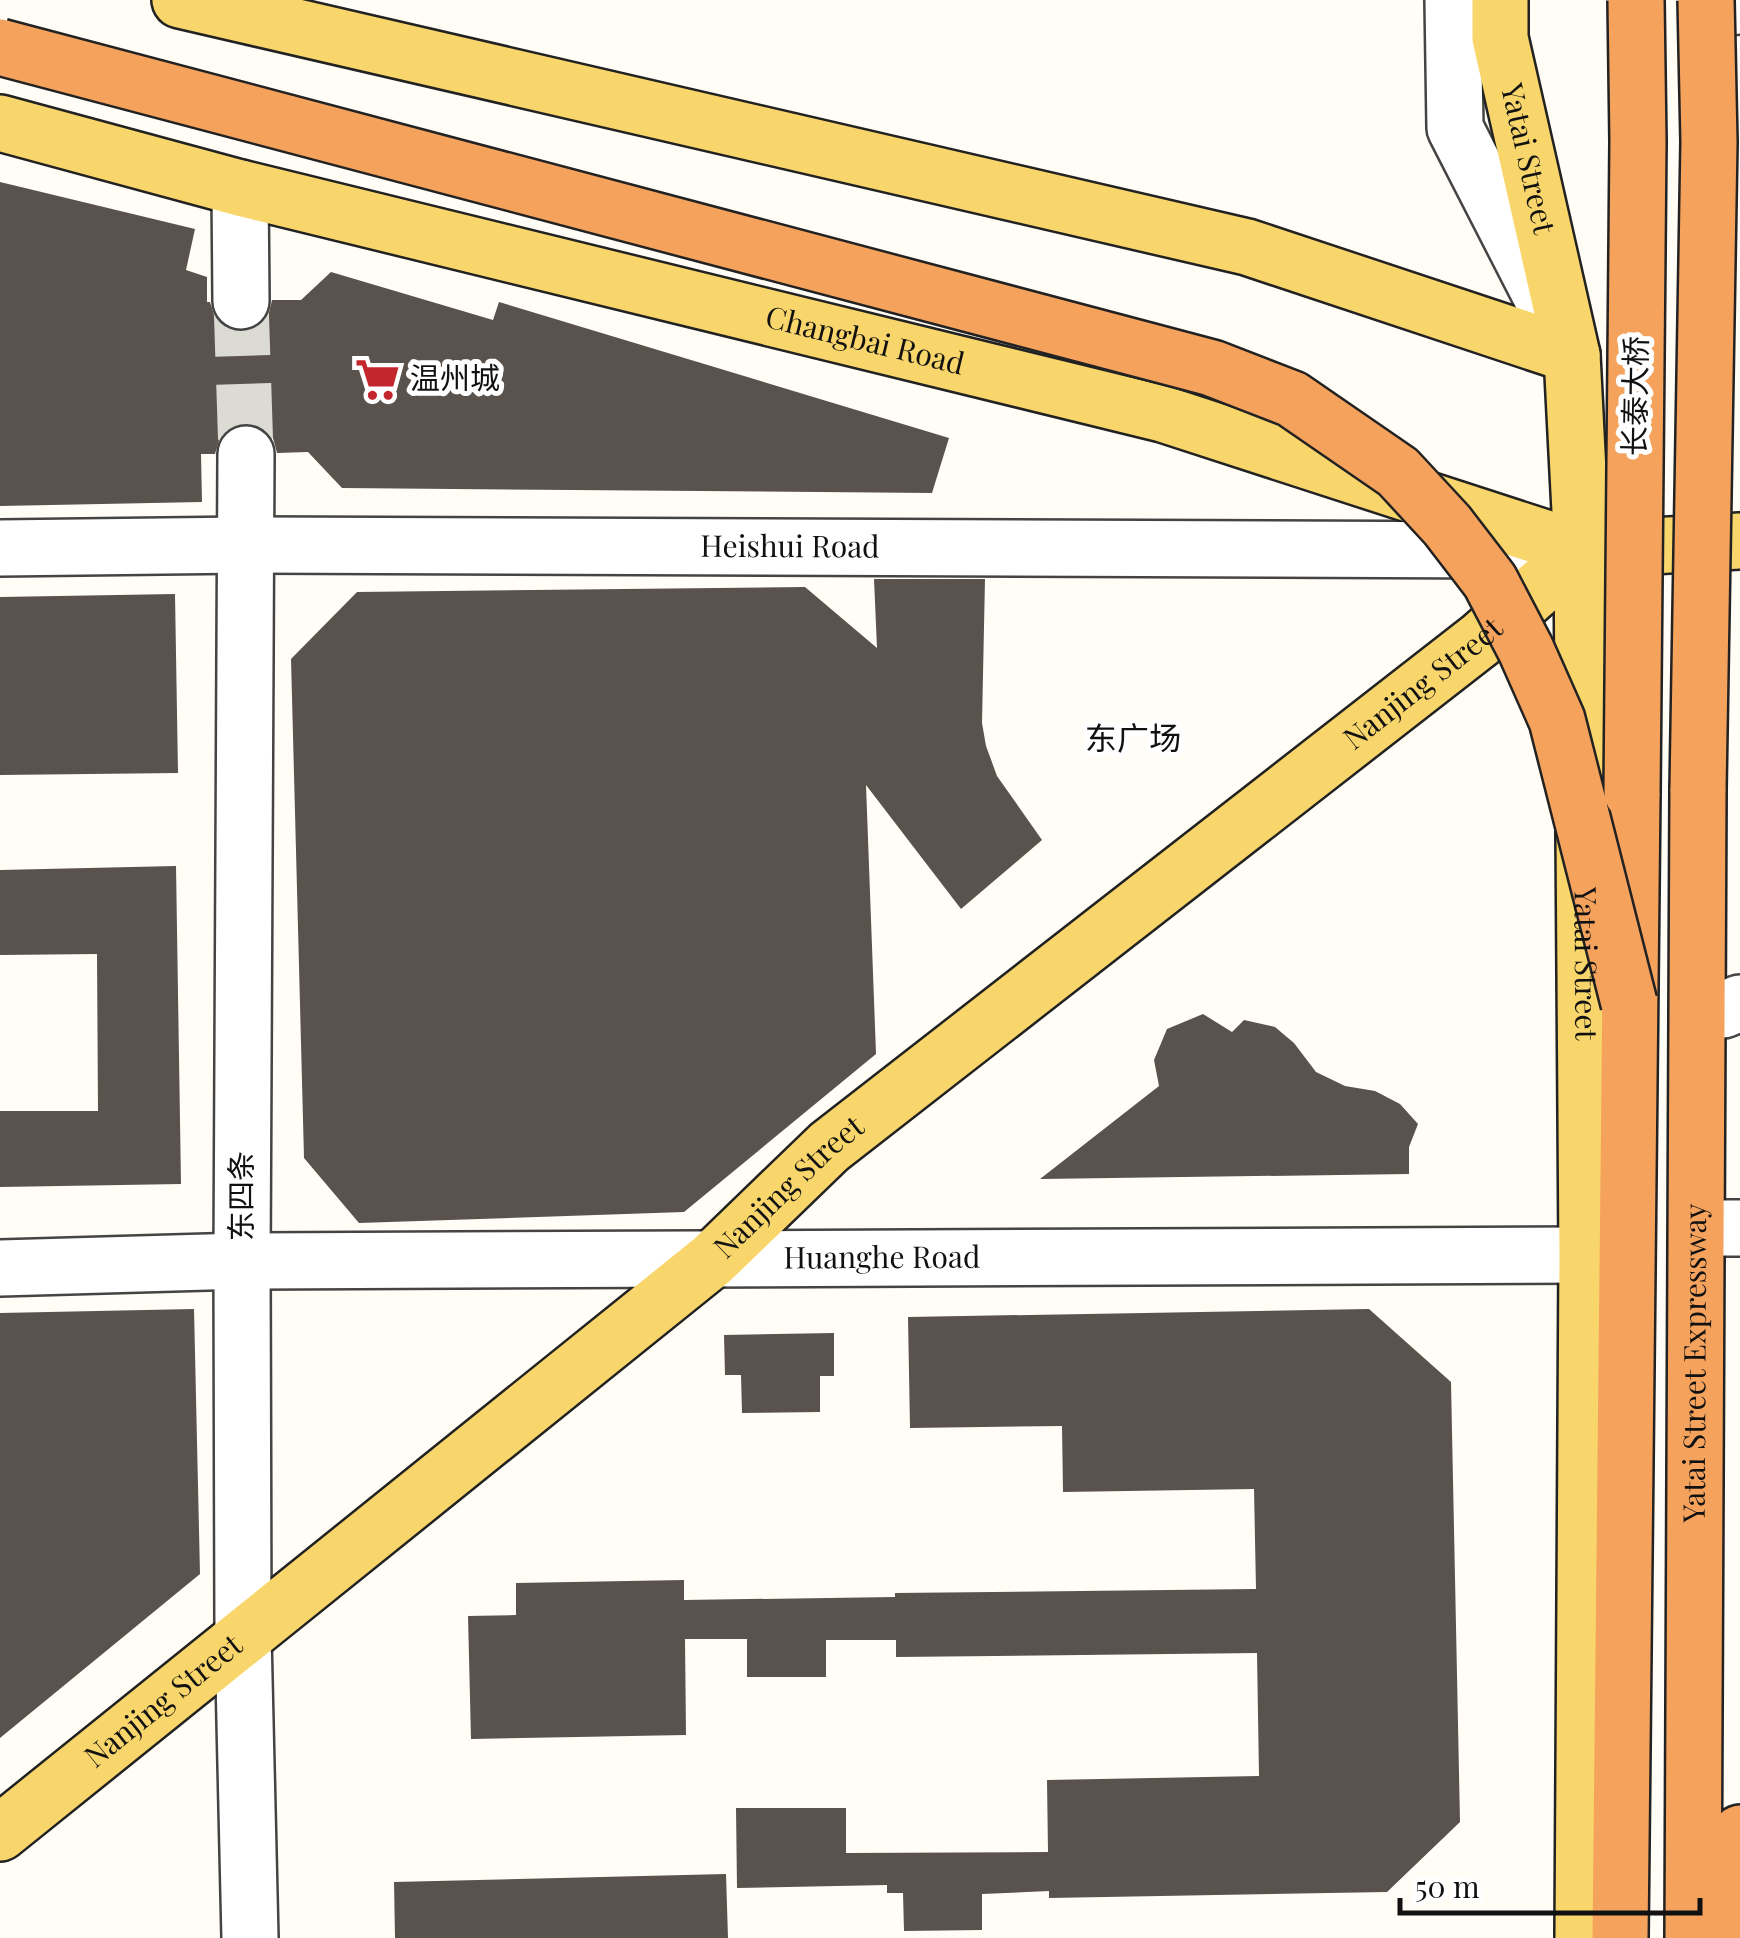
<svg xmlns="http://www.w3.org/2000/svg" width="1740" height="1938" font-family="'Playfair Display','Noto Sans SC',serif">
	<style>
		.building { fill: #5a524d }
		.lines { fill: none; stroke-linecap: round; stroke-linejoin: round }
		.minor-tunnel { stroke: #dbdad3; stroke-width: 55; stroke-dasharray: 55 28; stroke-linecap: butt }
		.minor-casing { stroke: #444; stroke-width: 60 }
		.major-casing { stroke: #222; stroke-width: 60 }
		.highway-casing { stroke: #222; stroke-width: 60 }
		.minor { stroke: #fff; stroke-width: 55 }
		.major { stroke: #f9d66b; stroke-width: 55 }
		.highway { stroke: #f5a25d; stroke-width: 55 }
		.highway-bridge-casing { stroke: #222; stroke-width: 60; stroke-linecap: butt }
		.highway-bridge { stroke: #f5a25d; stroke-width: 55 }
		.labels { text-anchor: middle; stroke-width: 10; stroke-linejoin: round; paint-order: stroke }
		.street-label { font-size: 30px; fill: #111; stroke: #fff }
		.poi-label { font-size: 30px; fill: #111; stroke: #fff; text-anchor: start }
		.neighbourhood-label { font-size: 32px; fill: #111; stroke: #fff }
	</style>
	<rect width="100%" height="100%" fill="#fffdf5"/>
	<path class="building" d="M0,182L195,229L186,270L207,277V302H210L215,318L227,329L240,332L256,328L268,317L272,300H301L331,272L493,320L499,302L949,438L932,493L342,488L308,452L277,453L273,438L263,428L245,423L230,427L220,437L215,454H201L202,502L0,506Z
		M874,579H985L982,723L986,746L997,776L1042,840L961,909L866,785L876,1054L684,1212L359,1223L304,1158L291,659L357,592L805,587L877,648Z
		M175,594L178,773L0,775V597Z
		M176,866L181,1184L0,1187V1111H98L97,954L0,955V870Z
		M1203,1014L1232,1032L1244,1020L1275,1027L1294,1043L1316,1072L1345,1086L1375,1091L1400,1104L1418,1124L1409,1147V1174L1040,1179L1159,1086L1154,1060L1167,1029Z
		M194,1309L200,1574L0,1738V1313Z
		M1369,1309L1451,1382L1460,1822L1387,1892L1049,1898V1891L982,1894V1930L904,1931L903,1893H887V1885L737,1888L736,1808H846V1853L1048,1852L1047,1780L1259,1776L1257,1653L896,1657V1640H826V1677H747V1639H685L686,1735L471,1739L468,1616L516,1615V1583L684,1580V1600L895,1597V1593L1256,1589L1254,1489L1063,1492L1062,1426L910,1428L908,1317Z
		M834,1333V1376H820V1412L742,1413L741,1375H725L724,1335Z
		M726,1874L728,1938H395L394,1882Z"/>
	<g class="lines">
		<path class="minor-tunnel" d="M241,301L246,454"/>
		<defs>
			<g id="minor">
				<path d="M1453,0L1455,128L1555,323"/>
				<path d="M1729,7L1740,6"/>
				<path d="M240,188L241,301"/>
				<path d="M246,454L242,1261L243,1635L250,1938"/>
				<path id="s1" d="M0,548L246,545L1504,550"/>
				<path d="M1723,1010L1740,1003"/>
				<path d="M1722,1228H1740"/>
				<path id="s2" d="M0,1268L242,1261L1587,1255"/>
			</g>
			<g id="major">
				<path d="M180,0L1247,247L1572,355"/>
				<path id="s3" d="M1500,0V38L1572,355L1582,550L1587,1255L1583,1938"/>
				<path id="s4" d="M0,123L240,188L1163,414L1582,550L1740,541"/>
				<path id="s5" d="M0,1833L712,1260L829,1147L1480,640L1582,550"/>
			</g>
			<g id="highway">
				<path d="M1620,1938L1632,793"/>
				<path id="s6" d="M1693,1938L1698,789"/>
				<path d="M1721,1938L1740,1833"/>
			</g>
		</defs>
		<use href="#minor" class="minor-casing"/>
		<use href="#major" class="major-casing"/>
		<use href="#highway" class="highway-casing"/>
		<use href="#minor" class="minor"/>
		<use href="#major" class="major"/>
		<use href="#highway" class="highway"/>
		<defs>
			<path id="highway-bridge" d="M0,47L1212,368L1292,399L1398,472L1447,525L1490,581L1526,650L1557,720L1629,1003
				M1698,789L1709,142L1706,0
				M1632,793L1638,141L1636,0"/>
		</defs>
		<use href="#highway-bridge" class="highway-bridge-casing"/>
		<use href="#highway-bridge" class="highway-bridge"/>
	</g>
	<defs>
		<symbol id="supermarket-bare" viewBox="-9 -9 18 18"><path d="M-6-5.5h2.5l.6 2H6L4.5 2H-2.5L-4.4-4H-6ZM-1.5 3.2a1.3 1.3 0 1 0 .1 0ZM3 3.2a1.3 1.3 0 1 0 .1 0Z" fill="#c4262e" stroke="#fff" stroke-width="2.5" paint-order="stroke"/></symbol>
	</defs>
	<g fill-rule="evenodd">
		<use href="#supermarket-bare" x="346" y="348" width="63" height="63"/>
	</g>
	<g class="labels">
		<g class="street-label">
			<text dy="10" stroke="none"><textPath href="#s3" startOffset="162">Yatai Street</textPath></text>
			<text dy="10" stroke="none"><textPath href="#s4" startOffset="892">Changbai Road</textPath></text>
			<text transform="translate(1636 396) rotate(-89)" y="10">长泰大桥</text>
			<text dy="10" stroke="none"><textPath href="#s1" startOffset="790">Heishui Road</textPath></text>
			<text dy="10" stroke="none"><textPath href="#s5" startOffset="1830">Nanjing Street</textPath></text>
			<text dy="10" stroke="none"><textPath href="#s3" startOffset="972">Yatai Street</textPath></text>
			<text dy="10" stroke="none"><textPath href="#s5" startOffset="1020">Nanjing Street</textPath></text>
			<text transform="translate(242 1196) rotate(-90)" y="10">东四条</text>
			<text dy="10" stroke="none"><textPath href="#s2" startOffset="882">Huanghe Road</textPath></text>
			<text dy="10" stroke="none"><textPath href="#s6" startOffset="575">Yatai Street Expressway</textPath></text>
			<text dy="10" stroke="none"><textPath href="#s5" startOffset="210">Nanjing Street</textPath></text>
		</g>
		<g class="poi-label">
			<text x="410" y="389">温州城</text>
		</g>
		<g class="neighbourhood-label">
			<text x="1133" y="750">东广场</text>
		</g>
	</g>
	<path d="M1400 1898v15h300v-15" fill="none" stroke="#111111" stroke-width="5"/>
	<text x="1415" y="1898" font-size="30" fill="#111111" stroke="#ffffff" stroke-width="8" paint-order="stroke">50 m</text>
</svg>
